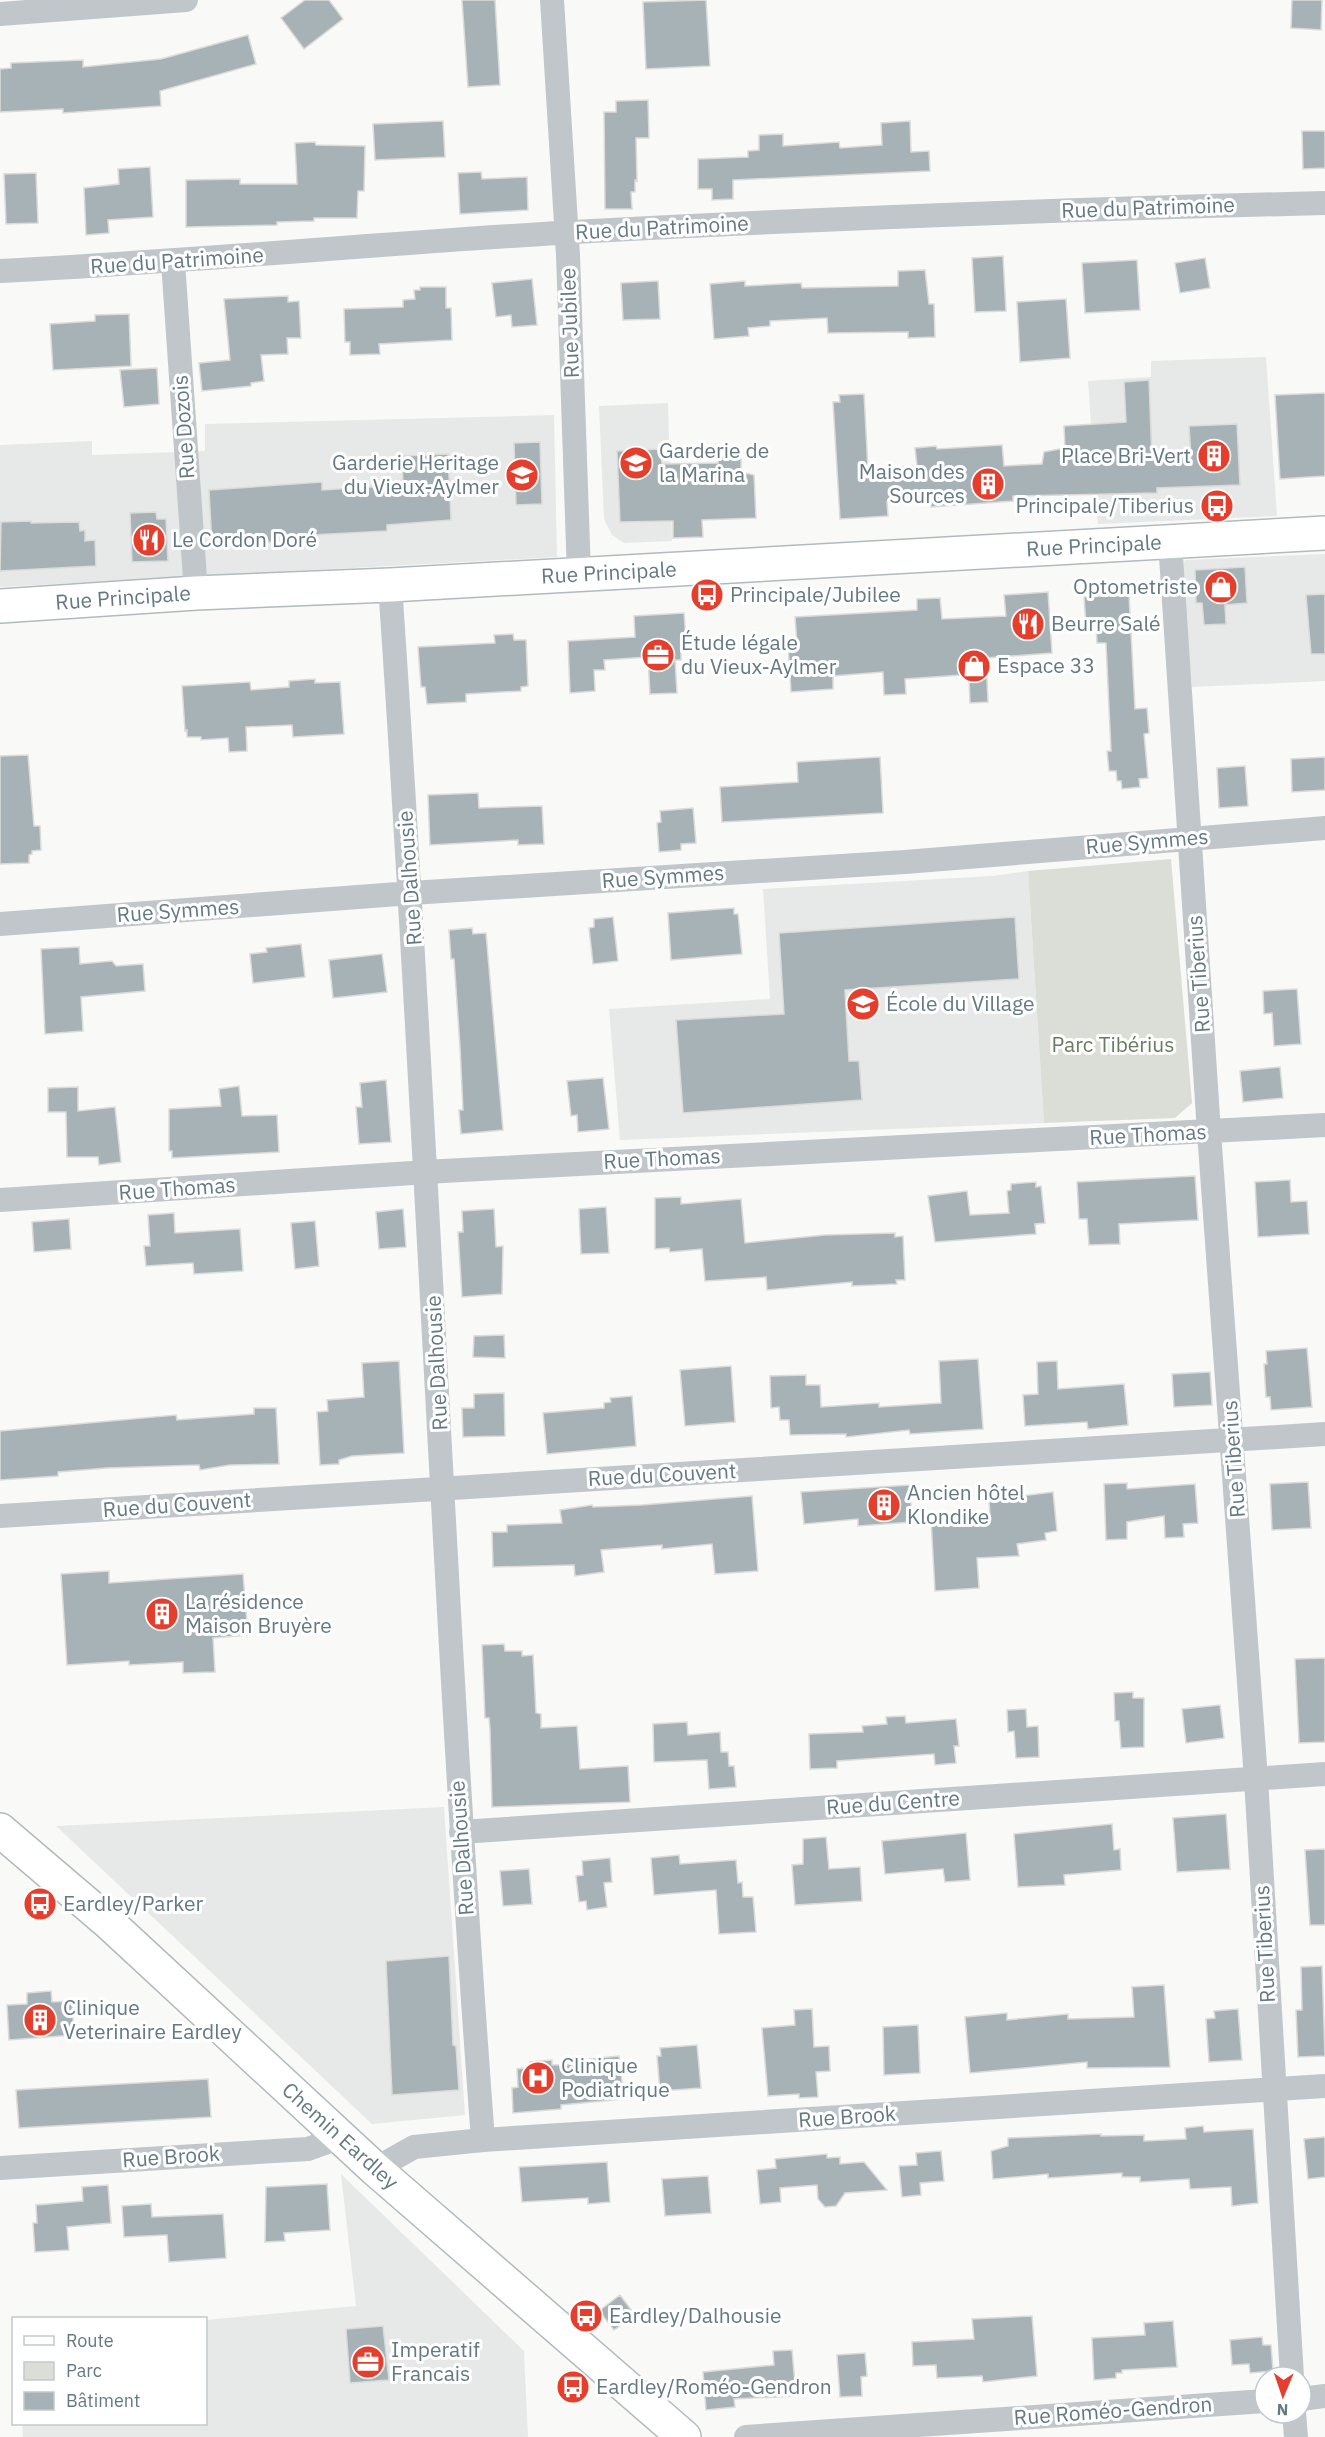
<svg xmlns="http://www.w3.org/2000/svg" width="1325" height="2437" font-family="'IBM Plex Sans',sans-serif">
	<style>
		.built { fill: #e7e9e8 }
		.green { fill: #daded6 }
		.building { fill: #a7b2b6; stroke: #dbdbd9; stroke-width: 1.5 }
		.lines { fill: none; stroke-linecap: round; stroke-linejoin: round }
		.secondary-casing { stroke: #b2babe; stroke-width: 36 }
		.street { stroke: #c0c6c9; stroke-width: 24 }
		.secondary { stroke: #fff; stroke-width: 33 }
		.labels { text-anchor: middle; stroke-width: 6; stroke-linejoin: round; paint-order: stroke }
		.street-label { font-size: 21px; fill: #647982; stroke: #fff }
		.poi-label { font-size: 21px; fill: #647982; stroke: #fff; text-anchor: start }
		.park-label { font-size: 21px; fill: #6a7a63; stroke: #fff }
	</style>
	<rect width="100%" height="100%" fill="#f9f9f7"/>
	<path class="built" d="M1266,357L1277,516L1098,524L1088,381L1151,377V361Z
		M668,403L672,541L624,543L612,535L604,519L599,406Z
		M554,415L557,557L0,587V445L92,441V455L205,451V424Z
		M1325,554V681L1192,687L1180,574L1185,560Z
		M1028,871L1044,1123L620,1140L609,1009L770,999L763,889L992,876Z
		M444,1807L465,2115L372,2124L56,1826Z
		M341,2174L524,2351L528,2437H23L22,2424H206V2320L356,2306Z"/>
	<path class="green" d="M1171,859L1192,1103L1175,1118L1044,1123L1028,871Z"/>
	<path class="building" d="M305,0H329L343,19L304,49L281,18Z
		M462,0H495L500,85L468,87Z
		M706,0L710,66L646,69L643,2Z
		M1292,0H1322L1321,30L1291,28Z
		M248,35L256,64L160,91L161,106L63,113V109L0,112V69L11,68V63L83,60V67L161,59Z
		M648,100L649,138H636L637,181L635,180V192H631L632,209H605L604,112H616V101Z
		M443,121L445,157L375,160L373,124Z
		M910,121L911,152L929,151L930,171L733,180V199L712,200V189H698V159L748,157V151L759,150V135L783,134V146L839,142L840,148L882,145L881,123Z
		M1302,131H1325V168L1303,169Z
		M315,142L316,145L365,146L364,191H358L357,218H314V221L277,222V225L186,227V180L240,179V184H297L295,143Z
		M150,167L153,217L108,220L109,233L86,235L84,188L119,184L118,169Z
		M481,172L482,179L527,177L528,210L460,214L458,173Z
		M36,173L38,223L6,224L4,174Z
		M1003,256L1006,311L975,312L972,258Z
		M1205,258L1210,288L1180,293L1175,263Z
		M1137,260L1140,310L1085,313L1082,263Z
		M925,270L929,304H934L935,337L908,338V332L828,333L827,318L770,321V326L748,328L749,336L714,339L710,284L745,281V286L801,283L802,288L898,286V271Z
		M532,279L537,325L512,327L511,315L496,317L492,283Z
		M658,281L660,319L623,320L621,283Z
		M420,287H446V308H451L452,340L379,344L380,354L350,355V342H345L344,309L403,307V300L415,299L414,290H420Z
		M288,296V302L299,301L301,338H287L288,354L261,355L264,381L251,383V386L202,391L199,363L230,360L224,299Z
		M1066,299L1070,358L1020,362L1017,302Z
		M129,314L131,366L53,370L50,324L95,321V315Z
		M157,368L159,404L124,407L120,370Z
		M1149,380L1152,459L1191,457L1189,426L1237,424L1240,485L1157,488V493L1013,496V501L931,507L930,499L887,502L888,516L840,519L833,402H840L839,395L864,394L868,469L917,466L915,448L936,446L937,449L1002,445L1004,466L1042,464L1044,452L1065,448L1064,426L1126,422L1124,382Z
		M1325,393V476L1280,479L1275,395Z
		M540,442L542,504L516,505L514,443Z
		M661,449L662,464L718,463V456L741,455V472L754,475L756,518L702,520L703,537L673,538V521L620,522L617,451Z
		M448,454L451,520L387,525V531L274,537L275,542L212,546L209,490L322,482V490L403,485L402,456Z
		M156,512L157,519H166L168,561L132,562L130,513Z
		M31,521V523L79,522L80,531L85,530V541L95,540L96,566L0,571L1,522Z
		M1245,567L1247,603L1225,605L1226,624L1204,625L1202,603H1196L1195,570Z
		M1048,592L1052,653L986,658L988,702L970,703L969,677L962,675L905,679L906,694L884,695L883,672L833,676V689L791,692L788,644H797L795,617L917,610V599L940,598L942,619L1006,616L1004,595Z
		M1325,594V654H1311L1306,595Z
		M1129,595L1135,709L1147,708L1149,733L1144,734L1148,778L1139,779L1140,787L1122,789L1121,781H1117L1116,771H1109L1107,751H1111L1106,643H1097L1096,625H1086L1084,597Z
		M684,613L687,652H681V660H675L677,693L650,694L648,657L604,660L605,670H594L595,691L570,693L568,641L635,637L634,616Z
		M513,634L514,640H526L528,686L521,687V691L466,694V702L427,704L425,687H421L418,647L495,643L494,635Z
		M315,679V683L340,682L344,734L293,737L292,725L246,727L247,751L229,752L228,738L201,740V737H187V730L185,731L182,686L250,682L251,690L289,687V681Z
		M28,755L34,826H40L41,850L32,851V854L29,855V863L0,864V756Z
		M880,757L883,813L722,822L720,787L798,782L797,762Z
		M1325,757V790L1292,792L1291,759Z
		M1245,766L1248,806L1219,808L1217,768Z
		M478,793L479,808L542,806L544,844L518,845V840L430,845L428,795Z
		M693,808L696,843L681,844V850L659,852L657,823L661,822L660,811Z
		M734,908V914H738L742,954L671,960L668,913Z
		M613,917L618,961L593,964L589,928L594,927V919Z
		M1015,917L1019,979L845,990L849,1061H859L862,1100L683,1113L676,1020L784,1014L779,933Z
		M472,928L473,934L486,933L503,1130L461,1134L459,1110H463L460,1047L454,959H451L449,930Z
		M301,944L305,977L253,983L250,954L267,952L266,948Z
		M79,947L80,964L112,961L116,966L143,964L145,991L81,997L83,1031L45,1034L41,949Z
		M382,954L387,992L333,998L329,960Z
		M1297,989L1301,1044L1274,1046L1272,1013L1264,1014L1263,991Z
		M1280,1067L1283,1098L1243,1102L1240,1071Z
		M603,1078L609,1129L578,1132L577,1115L571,1116L567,1081Z
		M386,1080L391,1142L359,1144L356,1107H362L360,1083Z
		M239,1086L242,1116L277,1115L279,1152L172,1158V1151H169V1109L221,1106L219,1089Z
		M78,1087V1111L115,1107L121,1162L99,1165L98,1157H67L66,1112H48V1088Z
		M1195,1176L1198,1220L1119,1224L1120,1244L1089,1245L1087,1219H1079L1077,1182Z
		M1290,1180L1291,1202L1307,1201L1309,1234L1258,1237L1255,1182Z
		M1036,1182V1187L1041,1186L1045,1223L1035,1224L1036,1234L935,1242L928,1196L967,1191L970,1215L1009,1213L1007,1191L1011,1190V1184Z
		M681,1197V1204L741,1199L745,1243L825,1235L895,1233V1237L903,1236L905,1280H896L897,1284L852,1286V1282L767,1290L766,1277L705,1281L702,1249L670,1252L669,1248L655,1249V1198Z
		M606,1207L609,1253L581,1254L579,1209Z
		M403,1209L406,1247L379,1249L376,1212Z
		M494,1209L496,1247L503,1246L502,1294L462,1297L458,1232H463L462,1211Z
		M174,1213L175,1233L240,1229L243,1271L194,1274L193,1263L146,1266L144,1246H150L148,1215Z
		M69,1219L71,1249L34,1252L32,1222Z
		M315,1221L319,1266L295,1269L291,1223Z
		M504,1335L505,1358L473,1357L474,1336Z
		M1307,1348L1312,1407L1271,1410L1270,1397H1266L1264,1364H1267L1266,1351Z
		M978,1359L983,1429L910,1434L909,1430L846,1437V1434L790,1435L789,1420H780L779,1407L771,1408L770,1376L806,1375V1385H820L821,1407L879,1403V1407L941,1403L939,1361Z
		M399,1361L404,1453L352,1456L339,1460V1464L320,1465L317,1412L328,1411L327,1400L364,1397L362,1363Z
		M1057,1361L1058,1389L1124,1384L1128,1425L1088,1429L1087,1422L1025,1426L1023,1395L1038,1394L1037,1362Z
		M731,1366L735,1422L685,1426L680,1370Z
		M1210,1372L1212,1405L1174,1407L1172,1374Z
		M504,1393L505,1436L463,1437L462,1408H474V1394Z
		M632,1396L636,1446L547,1454L543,1413L604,1408V1403L611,1402L610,1398Z
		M254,1408H276L279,1464L230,1465L200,1470L199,1465L107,1468L58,1472V1476L0,1480V1431L176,1415L177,1420L254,1414Z
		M1308,1482L1311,1528L1272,1530L1270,1484Z
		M1127,1483V1489L1195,1484L1198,1523L1183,1524L1184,1537L1165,1538L1164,1516L1127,1522V1539L1106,1540L1104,1484Z
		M910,1485L912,1522L858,1526V1519L804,1524L801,1492Z
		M1053,1492L1057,1531L1045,1533L1046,1540L1017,1544L1019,1556L977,1558L979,1588L935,1591L931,1520L990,1516L989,1500L1022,1498L1021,1496Z
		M752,1496L758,1571L715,1574L712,1544L662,1549V1545L601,1550L604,1572L575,1576L574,1565L493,1567L492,1532H507V1525L562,1523L560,1510L592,1505L593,1507L642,1505Z
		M109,1571V1583L243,1574L248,1635L213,1638L215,1672L183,1673V1662L129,1665V1661L67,1665L61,1574Z
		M504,1644L505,1651H522V1656L533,1655L536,1713L541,1714V1728L577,1726L580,1769L628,1766L630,1802L492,1807L490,1729L489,1718H485L482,1645Z
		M1325,1658V1742L1299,1743L1295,1659Z
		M1133,1692V1698H1144V1747L1121,1748L1119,1721H1115L1114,1693Z
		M1220,1705L1224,1738L1186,1743L1182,1709Z
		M1026,1709L1027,1727L1038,1726L1039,1757L1016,1758L1014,1731L1008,1732L1007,1710Z
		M905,1716L906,1723L956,1719L959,1746H954L956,1763L935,1765L934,1754L837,1761V1768L810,1769L809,1734L863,1732L862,1726L887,1724L886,1717Z
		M687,1722L688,1735L720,1732L721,1752H728L729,1766H734L736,1787L709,1789L707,1760L654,1762L653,1724Z
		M1226,1814L1230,1869L1177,1872L1173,1818Z
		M1112,1824L1114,1850L1120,1849L1121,1870L1064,1875L1065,1885L1018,1887L1014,1834Z
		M966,1833L970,1880L945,1882L943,1869L885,1874L882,1841Z
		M826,1837L829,1869L860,1867L862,1901L795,1905L792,1865L803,1864V1839Z
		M1325,1849V1925H1310L1305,1850Z
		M679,1855L680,1864L736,1860L738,1883L742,1882L743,1897H753L756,1932L719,1934L716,1890L654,1895L651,1858Z
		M610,1858L612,1882L604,1883L607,1907L587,1910L586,1901L579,1902L576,1876L583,1875L582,1861Z
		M529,1869L532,1904L503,1906L500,1871Z
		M449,1956L453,2045L456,2046L459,2090L392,2095L386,1961Z
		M1322,1966L1325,2056L1298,2057L1296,2010H1302L1301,1967Z
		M1164,1985L1170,2067L1087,2068V2062L970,2073L965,2017L1007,2013V2020L1068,2014V2019L1134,2017L1132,1987Z
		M51,1991L52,2002L72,2001L74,2035L9,2040L7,2005L27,2004V1993Z
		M812,2009L814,2047L829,2046L830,2071L816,2072L818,2097L799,2098V2094L768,2096L762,2028L795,2025L794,2010Z
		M1238,2009L1242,2060L1209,2062L1206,2019L1215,2018L1214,2011Z
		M918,2025L920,2073L884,2075L883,2027Z
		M697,2045L701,2088L660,2091L657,2056H661L660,2048Z
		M619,2056L624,2099L561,2105V2109L513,2113L512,2088L518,2087L517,2069L531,2067L530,2062L552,2060V2065L591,2064L590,2059Z
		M208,2079L211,2117L19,2128L16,2090Z
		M1203,2126L1204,2132L1253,2129L1258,2203L1232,2206L1231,2187L1190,2189L1189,2179L1140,2182V2177H1122V2173L1048,2178V2174L993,2179L991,2151L1008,2146V2138L1101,2134V2136L1144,2135V2141L1186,2139L1185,2128Z
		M1325,2137V2177L1308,2179L1304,2139Z
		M941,2151L944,2181L920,2183L921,2195L902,2197L899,2166L917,2165L916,2153Z
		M827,2154V2158L840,2157V2164L864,2162L887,2190L845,2193L836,2206L825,2207L818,2199L817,2185L780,2188L781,2202L760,2204L757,2170L776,2168L775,2159Z
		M607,2162L610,2202L588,2204V2198L522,2202L519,2167Z
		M708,2176L711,2213L665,2216L662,2179Z
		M327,2184L330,2230L284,2233L285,2241L265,2242L266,2187Z
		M108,2185L111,2223L67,2227L69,2250L35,2252L33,2223H37L36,2205L83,2201L82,2187Z
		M151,2204L152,2217L223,2214L226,2258L169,2262L167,2235L124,2237L122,2206Z
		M620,2295L635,2315L614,2330L599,2311Z
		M1032,2316L1037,2376L983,2382L982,2376L937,2378L936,2365L913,2366L912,2342L974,2339L972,2319Z
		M1173,2321L1177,2367L1122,2370V2373H1116V2378L1094,2380L1092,2338L1145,2335L1144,2323Z
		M383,2326L389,2380L350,2383L346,2329Z
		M1262,2337L1263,2345H1271L1273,2371L1250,2373L1249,2364L1232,2365L1230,2340Z
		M792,2350L796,2396L734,2399L735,2407L706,2410L703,2372L774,2365L773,2351Z
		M865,2353L867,2376L861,2377L862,2396L840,2397L837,2355Z"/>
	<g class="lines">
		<defs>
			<path id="secondary" d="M0,606L196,593L390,585L1325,533
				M0,1830L108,1922L375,2169L684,2437"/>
		</defs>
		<use href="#secondary" class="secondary-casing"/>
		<path class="street" d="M552,0L568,255L579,575
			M0,14L186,0
			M173,262L196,593
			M0,271C198,261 395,242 592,231C836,218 1081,209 1325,203
			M1170,541L1209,1132L1256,1779L1292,2377
			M390,585C426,1103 444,1622 483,2140
			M0,924L411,893L905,862L1325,828
			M0,1200L443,1171L1325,1125
			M0,1516L1325,1434
			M461,1832L1325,1774
			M0,2168L308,2149L341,2137
			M375,2169L414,2147L483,2140L1325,2086
			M1301,2399L1325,2396
			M1294,2413L1296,2437
			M746,2437L1265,2401"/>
		<use href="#secondary" class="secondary"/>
	</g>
	<defs>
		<symbol id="building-disc" viewBox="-11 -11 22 22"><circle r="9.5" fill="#e53e2c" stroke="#fff"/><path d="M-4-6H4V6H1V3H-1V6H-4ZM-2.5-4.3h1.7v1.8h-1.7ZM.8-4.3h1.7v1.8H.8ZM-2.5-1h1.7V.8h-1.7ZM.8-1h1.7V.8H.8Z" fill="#fff"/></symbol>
		<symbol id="school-disc" viewBox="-11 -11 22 22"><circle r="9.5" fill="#e53e2c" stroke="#fff"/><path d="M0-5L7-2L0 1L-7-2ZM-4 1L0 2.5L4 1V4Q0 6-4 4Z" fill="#fff"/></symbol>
		<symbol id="bus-disc" viewBox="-11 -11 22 22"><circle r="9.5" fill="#e53e2c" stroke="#fff"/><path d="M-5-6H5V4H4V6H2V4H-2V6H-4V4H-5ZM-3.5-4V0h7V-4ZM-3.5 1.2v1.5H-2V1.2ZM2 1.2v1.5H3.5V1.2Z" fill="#fff"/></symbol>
		<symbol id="restaurant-disc" viewBox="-11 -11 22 22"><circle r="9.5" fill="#e53e2c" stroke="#fff"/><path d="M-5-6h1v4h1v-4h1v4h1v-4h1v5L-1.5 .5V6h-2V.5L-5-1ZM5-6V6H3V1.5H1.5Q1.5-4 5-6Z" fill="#fff"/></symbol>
		<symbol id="shop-disc" viewBox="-11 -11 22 22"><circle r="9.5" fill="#e53e2c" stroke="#fff"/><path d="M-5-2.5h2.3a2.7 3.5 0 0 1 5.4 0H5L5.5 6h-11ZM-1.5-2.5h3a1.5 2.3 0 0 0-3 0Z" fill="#fff"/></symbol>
		<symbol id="office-disc" viewBox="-11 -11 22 22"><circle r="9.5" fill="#e53e2c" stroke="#fff"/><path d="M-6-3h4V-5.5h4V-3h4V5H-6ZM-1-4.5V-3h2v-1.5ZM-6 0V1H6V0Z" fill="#fff"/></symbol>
		<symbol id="hospital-disc" viewBox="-11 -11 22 22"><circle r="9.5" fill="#e53e2c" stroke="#fff"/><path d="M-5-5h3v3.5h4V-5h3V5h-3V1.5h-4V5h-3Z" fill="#fff"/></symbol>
	</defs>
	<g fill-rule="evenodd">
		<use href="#building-disc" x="1195" y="437" width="38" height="38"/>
		<use href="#school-disc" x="617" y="444" width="38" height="38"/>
		<use href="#school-disc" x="503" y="456" width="38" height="38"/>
		<use href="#building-disc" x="969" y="465" width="38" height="38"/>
		<use href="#bus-disc" x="1198" y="487" width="38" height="38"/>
		<use href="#restaurant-disc" x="130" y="521" width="38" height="38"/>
		<use href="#shop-disc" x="1202" y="568" width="38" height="38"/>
		<use href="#bus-disc" x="688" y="576" width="38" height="38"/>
		<use href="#restaurant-disc" x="1009" y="605" width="38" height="38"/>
		<use href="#office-disc" x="639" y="636" width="38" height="38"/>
		<use href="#shop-disc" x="955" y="647" width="38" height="38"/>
		<use href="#school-disc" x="844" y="985" width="38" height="38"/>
		<use href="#building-disc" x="865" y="1486" width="38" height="38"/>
		<use href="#building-disc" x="143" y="1595" width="38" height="38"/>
		<use href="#bus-disc" x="21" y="1885" width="38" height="38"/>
		<use href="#building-disc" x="21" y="2001" width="38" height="38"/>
		<use href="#hospital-disc" x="519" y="2059" width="38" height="38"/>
		<use href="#bus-disc" x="567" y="2297" width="38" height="38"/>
		<use href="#office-disc" x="349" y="2343" width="38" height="38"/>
		<use href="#bus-disc" x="554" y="2368" width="38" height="38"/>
	</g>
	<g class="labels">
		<g class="street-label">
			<text transform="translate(1148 208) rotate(-2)" y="7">Rue du Patrimoine</text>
			<text transform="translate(662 228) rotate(-3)" y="7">Rue du Patrimoine</text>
			<text transform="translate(177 261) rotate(-4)" y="7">Rue du Patrimoine</text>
			<text transform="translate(570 323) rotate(-92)" y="7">Rue Jubilee</text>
			<text transform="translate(184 427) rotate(-94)" y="7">Rue Dozois</text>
			<text transform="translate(1094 546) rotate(-3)" y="7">Rue Principale</text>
			<text transform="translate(609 573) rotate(-3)" y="7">Rue Principale</text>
			<text transform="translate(123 598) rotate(-4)" y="7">Rue Principale</text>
			<text transform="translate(1147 842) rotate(-5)" y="7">Rue Symmes</text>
			<text transform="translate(663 877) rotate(-4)" y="7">Rue Symmes</text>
			<text transform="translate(410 878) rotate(-94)" y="7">Rue Dalhousie</text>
			<text transform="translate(178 911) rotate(-4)" y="7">Rue Symmes</text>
			<text transform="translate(1199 974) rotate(-94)" y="7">Rue Tiberius</text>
			<text transform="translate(1148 1135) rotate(-3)" y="7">Rue Thomas</text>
			<text transform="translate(662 1159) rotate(-3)" y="7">Rue Thomas</text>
			<text transform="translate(177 1189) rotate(-4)" y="7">Rue Thomas</text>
			<text transform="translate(437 1363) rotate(-93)" y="7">Rue Dalhousie</text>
			<text transform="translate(1234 1459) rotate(-94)" y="7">Rue Tiberius</text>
			<text transform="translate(662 1475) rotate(-3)" y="7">Rue du Couvent</text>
			<text transform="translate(177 1505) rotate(-4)" y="7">Rue du Couvent</text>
			<text transform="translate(893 1803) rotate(-4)" y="7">Rue du Centre</text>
			<text transform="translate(462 1848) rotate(-94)" y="7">Rue Dalhousie</text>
			<text transform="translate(1265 1944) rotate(-93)" y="7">Rue Tiberius</text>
			<text transform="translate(847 2117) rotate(-4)" y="7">Rue Brook</text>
			<text transform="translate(340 2136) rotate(42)" y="7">Chemin Eardley</text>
			<text transform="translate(171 2157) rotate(-4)" y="7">Rue Brook</text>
			<text transform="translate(1113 2411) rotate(-4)" y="7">Rue Roméo-Gendron</text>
		</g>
		<g class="poi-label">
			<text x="659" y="458">Garderie de<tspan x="659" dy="24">la Marina</tspan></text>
			<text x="1191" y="463" text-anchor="end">Place Bri-Vert</text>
			<text x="499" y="470" text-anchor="end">Garderie Heritage<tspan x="499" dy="24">du Vieux-Aylmer</tspan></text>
			<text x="965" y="479" text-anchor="end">Maison des<tspan x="965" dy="24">Sources</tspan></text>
			<text x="1194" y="513" text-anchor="end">Principale/Tiberius</text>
			<text x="172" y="547">Le Cordon Doré</text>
			<text x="1198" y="594" text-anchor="end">Optometriste</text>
			<text x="730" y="602">Principale/Jubilee</text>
			<text x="1051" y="631">Beurre Salé</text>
			<text x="681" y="650">Étude légale<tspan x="681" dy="24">du Vieux-Aylmer</tspan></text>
			<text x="997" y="673">Espace 33</text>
			<text x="886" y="1011">École du Village</text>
			<text x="907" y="1500">Ancien hôtel<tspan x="907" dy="24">Klondike</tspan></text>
			<text x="185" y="1609">La résidence<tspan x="185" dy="24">Maison Bruyère</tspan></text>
			<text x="63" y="1911">Eardley/Parker</text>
			<text x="63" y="2015">Clinique<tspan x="63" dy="24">Veterinaire Eardley</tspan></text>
			<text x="561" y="2073">Clinique<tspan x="561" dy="24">Podiatrique</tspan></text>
			<text x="609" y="2323">Eardley/Dalhousie</text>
			<text x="391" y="2357">Imperatif<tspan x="391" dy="24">Francais</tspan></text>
			<text x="596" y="2394">Eardley/Roméo-Gendron</text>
		</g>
		<g class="park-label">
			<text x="1113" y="1052">Parc Tibérius</text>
		</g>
	</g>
	<rect x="12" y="2317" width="195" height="108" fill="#ffffff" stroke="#c1c9cd" stroke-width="1.5"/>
	<rect x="24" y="2336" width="30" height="9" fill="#ffffff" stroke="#c1c9cd" stroke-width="1.5"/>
	<text x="66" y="2347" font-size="18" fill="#647982">Route</text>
	<rect x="24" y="2362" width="30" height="18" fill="#daded6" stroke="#c1c9cd" stroke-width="1.5"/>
	<text x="66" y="2377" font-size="18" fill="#647982">Parc</text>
	<rect x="24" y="2392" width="30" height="18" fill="#a7b2b6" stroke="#c1c9cd" stroke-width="1.5"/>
	<text x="66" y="2407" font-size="18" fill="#647982">Bâtiment</text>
	<g transform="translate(1283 2395) rotate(182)"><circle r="28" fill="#ffffff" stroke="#c1c9cd" stroke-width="1.5"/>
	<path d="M0-4.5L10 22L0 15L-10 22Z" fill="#e53e2c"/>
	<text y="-9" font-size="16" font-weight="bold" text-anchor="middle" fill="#647982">N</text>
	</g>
</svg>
